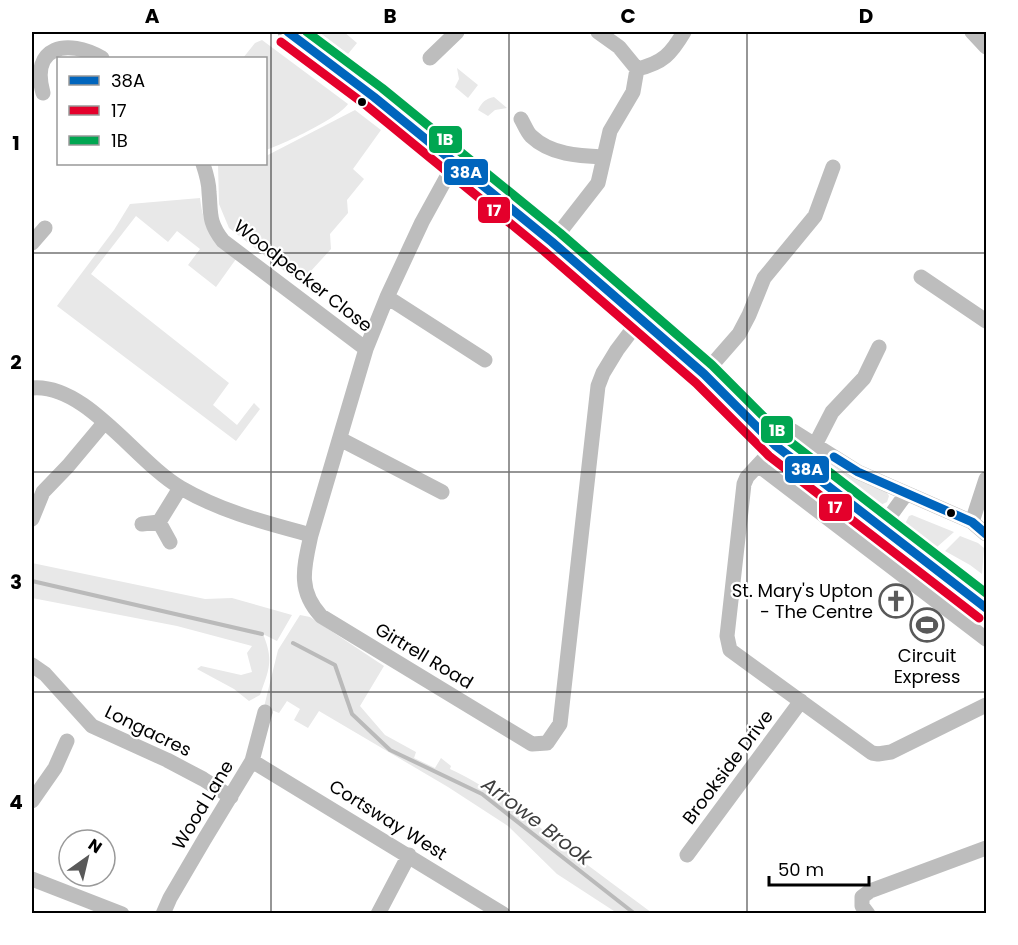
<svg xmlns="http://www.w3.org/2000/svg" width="1018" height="945" font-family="Poppins,sans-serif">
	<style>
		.green { fill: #e8e8e8 }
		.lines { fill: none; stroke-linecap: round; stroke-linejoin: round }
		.stream { stroke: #bababa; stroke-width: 4 }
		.street { stroke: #bdbdbd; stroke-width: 15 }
		.secondary { stroke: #bfbfbf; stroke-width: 21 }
		.bus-1-casing { stroke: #fff; stroke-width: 14 }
		.bus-2-casing { stroke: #fff; stroke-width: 14 }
		.bus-3-casing { stroke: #fff; stroke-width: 14 }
		.bus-1 { stroke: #0065bd; stroke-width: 9 }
		.bus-2 { stroke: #e4002b; stroke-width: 9 }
		.bus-3 { stroke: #00a651; stroke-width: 9 }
		.grid { fill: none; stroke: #000; stroke-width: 1.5; stroke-opacity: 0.55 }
		.bus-dot { fill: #000; stroke: #fff; stroke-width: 2 }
		.labels { text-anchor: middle; stroke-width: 4.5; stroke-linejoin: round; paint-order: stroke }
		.street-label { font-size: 18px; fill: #000; stroke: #fff }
		.poi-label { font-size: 18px; fill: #000; stroke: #fff; text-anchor: end }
		.water-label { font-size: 20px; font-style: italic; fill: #3d3d3d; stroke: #fff }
		.line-badge { stroke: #fff; stroke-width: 2 }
		.badge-label { font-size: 16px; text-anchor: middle; font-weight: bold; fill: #fff }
		.neatline { fill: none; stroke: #000; stroke-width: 2 }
		.grid-label { font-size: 20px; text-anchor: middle; font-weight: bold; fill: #000 }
	</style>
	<rect width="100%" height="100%" fill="#fff"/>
	<path class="green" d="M319,32H344L357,43L348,54Z
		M262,40L348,104C340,117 282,145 266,150V58H243L255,43Z
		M457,68L478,85L468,98L455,87L459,79Z
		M494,97L507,108L495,110L488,116L478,110C482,102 485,99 494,97Z
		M355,110L381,130L353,169L364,179L347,200L348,213L330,234L331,249L300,283L229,228L219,204L218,164H266V156Z
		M200,198C204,231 213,236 236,259L216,287L188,265L200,249L177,231L168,242L136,216L91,274L229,383L213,405L237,425L254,403L260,409L236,441L57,306L114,230L130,204Z
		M792,438L842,471L886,491L889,496L887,502L876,507L868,503L789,442Z
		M912,515L954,532L937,547L905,524L909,516Z
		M960,536L978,543L984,548L982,574L970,565L945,551Z
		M32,563L205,599L232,598L292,615L277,641L263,634C274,661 269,669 260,695L249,701L234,689L197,669L201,666L241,675L252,672L247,653L252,646L177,626L32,598Z
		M300,615L310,617L384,666L360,706L385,735L416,752L414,758L435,768L441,758L451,766L450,769C504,794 549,836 597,872C615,886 634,899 652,913H617L557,874L508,826L448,787L319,711L308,728L294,720L300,709L287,701L279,713L264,707L278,650Z"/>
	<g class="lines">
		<path class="stream" d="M32,581L262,634
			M293,643L335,665L352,714L390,750L482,794L635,914"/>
		<path class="street" d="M972,32L986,47
			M430,58L457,32
			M637,69C663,63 671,54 684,32
			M43,93C30,46 67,38 102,58
			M521,119C524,124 527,132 531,136C551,155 579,156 604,157
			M455,162L422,222L387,297L366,349L311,535C304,567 297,590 321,616L532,744L547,743L560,724L598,386L603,373L617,350L641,318
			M203,164C206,173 209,182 209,192C211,213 208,222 223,241L366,349
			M552,242L598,183L610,131L633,92L637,69L619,47L598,32
			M32,243L45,228
			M921,277L986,321
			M387,297L485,360
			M704,374L739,334L749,315L764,278L815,216L833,167
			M32,388C86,383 136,462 181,488C222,512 267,523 311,535
			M340,439L442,492
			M815,445L832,412L864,378L879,347
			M758,465L986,639
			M32,519L43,492L68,466L104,423
			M972,522L986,479
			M142,524L159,522
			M882,527L906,494
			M986,534L972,522L858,472L793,431L786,435L747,477L744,484L727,636L730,650L872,753L878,754L891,752L986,705
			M170,542L159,522L180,488
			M32,665L45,674L92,726L167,760L203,779L231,797
			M252,761L503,914
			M32,801L55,768L67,741
			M687,855L801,701
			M32,879L122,914
			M163,914L170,898L204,840L252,761L265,712
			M378,914L409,855
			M868,914L862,906V897L870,891L986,848"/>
		<path class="secondary" d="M288,32L374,97L552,242L704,374L776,446L986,608"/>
		<defs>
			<path id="bus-1" d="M288,32L374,97L552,242L704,374L776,446L986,608
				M834,457L858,472L972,522L986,534"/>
			<path id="bus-2" d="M281,42L367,106L544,251L696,383L769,456L979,618"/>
			<path id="bus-3" d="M307,32L382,88L560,233L712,365L784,437L986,593"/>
		</defs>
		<use href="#bus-1" class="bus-1-casing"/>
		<use href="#bus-2" class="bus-2-casing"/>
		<use href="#bus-3" class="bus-3-casing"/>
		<use href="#bus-1" class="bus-1"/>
		<use href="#bus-2" class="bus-2"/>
		<use href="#bus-3" class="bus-3"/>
	</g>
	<path class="grid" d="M271,32V914M509,32V914M747,32V914M32,253H986M32,472H986M32,692H986"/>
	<defs>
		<symbol id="church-ring" viewBox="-11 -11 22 22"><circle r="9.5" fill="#fff" stroke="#595959" stroke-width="1.5"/><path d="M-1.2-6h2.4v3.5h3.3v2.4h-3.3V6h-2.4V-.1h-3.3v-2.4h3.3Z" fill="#595959"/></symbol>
		<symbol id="stadium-ring" viewBox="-11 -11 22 22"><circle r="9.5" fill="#fff" stroke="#595959" stroke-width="1.5"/><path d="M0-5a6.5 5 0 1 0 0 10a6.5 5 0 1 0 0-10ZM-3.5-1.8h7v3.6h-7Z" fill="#595959"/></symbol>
	</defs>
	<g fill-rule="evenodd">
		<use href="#church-ring" x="877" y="582" width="38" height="38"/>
		<use href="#stadium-ring" x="908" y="606" width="38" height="38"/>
	</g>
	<g class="bus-dot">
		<circle cx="362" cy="102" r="5"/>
		<circle cx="951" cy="513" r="5"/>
	</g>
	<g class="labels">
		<g class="street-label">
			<text transform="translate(303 276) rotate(38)" y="6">Woodpecker Close</text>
			<text transform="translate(424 656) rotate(31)" y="6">Girtrell Road</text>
			<text transform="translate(148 731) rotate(26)" y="6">Longacres</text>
			<text transform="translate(728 767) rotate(-53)" y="6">Brookside Drive</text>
			<text transform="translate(203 805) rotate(-59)" y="6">Wood Lane</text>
			<text transform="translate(388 820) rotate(32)" y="6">Cortsway West</text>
		</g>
		<g class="poi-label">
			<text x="873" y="597">St. Mary's Upton<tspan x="873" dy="21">- The Centre</tspan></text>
			<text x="927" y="662" text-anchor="middle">Circuit<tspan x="927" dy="21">Express</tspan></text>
		</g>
		<g class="water-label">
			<text transform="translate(537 821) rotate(37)" y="7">Arrowe Brook</text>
		</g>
	</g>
	<g class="line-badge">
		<rect x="428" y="125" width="35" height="29" rx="6" fill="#00a651"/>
		<rect x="443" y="158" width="46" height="28" rx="6" fill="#0065bd"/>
		<rect x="477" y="196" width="34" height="28" rx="6" fill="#e4002b"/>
		<rect x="760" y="415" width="34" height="29" rx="6" fill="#00a651"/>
		<rect x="784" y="455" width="46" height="29" rx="6" fill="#0065bd"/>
		<rect x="818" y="493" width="35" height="29" rx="6" fill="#e4002b"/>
	</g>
	<g class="badge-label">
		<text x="445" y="145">1B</text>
		<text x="466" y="178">38A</text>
		<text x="494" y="216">17</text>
		<text x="777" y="436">1B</text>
		<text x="807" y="475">38A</text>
		<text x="835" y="513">17</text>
	</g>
	<rect width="1018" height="945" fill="none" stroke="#ffffff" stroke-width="66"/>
	<rect x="57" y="57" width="210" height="108" fill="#ffffff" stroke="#999999" stroke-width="1.5"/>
	<rect x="69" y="76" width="30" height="9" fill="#0065bd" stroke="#999999" stroke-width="1.5"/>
	<text x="111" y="87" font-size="18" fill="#000000">38A</text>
	<rect x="69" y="106" width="30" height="9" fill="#e4002b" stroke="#999999" stroke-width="1.5"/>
	<text x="111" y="117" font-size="18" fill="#000000">17</text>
	<rect x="69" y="136" width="30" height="9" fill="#00a651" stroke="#999999" stroke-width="1.5"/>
	<text x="111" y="147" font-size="18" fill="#000000">1B</text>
	<g transform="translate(87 858) rotate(34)"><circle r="28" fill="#ffffff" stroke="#999999" stroke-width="1.5"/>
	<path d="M0-4.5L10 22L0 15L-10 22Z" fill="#595959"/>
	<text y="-9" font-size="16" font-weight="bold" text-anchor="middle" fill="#000000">N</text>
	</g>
	<path d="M769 876v9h100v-9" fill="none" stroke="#000000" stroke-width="3"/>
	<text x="778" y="876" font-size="18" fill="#000000" stroke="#ffffff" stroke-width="4.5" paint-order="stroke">50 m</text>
	<rect x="33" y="33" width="952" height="879" class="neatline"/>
	<g class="grid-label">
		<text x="152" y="23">A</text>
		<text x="390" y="23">B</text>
		<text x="628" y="23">C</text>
		<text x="866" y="23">D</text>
		<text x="16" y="150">1</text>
		<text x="16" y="369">2</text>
		<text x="16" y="589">3</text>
		<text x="16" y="809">4</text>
	</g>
</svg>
